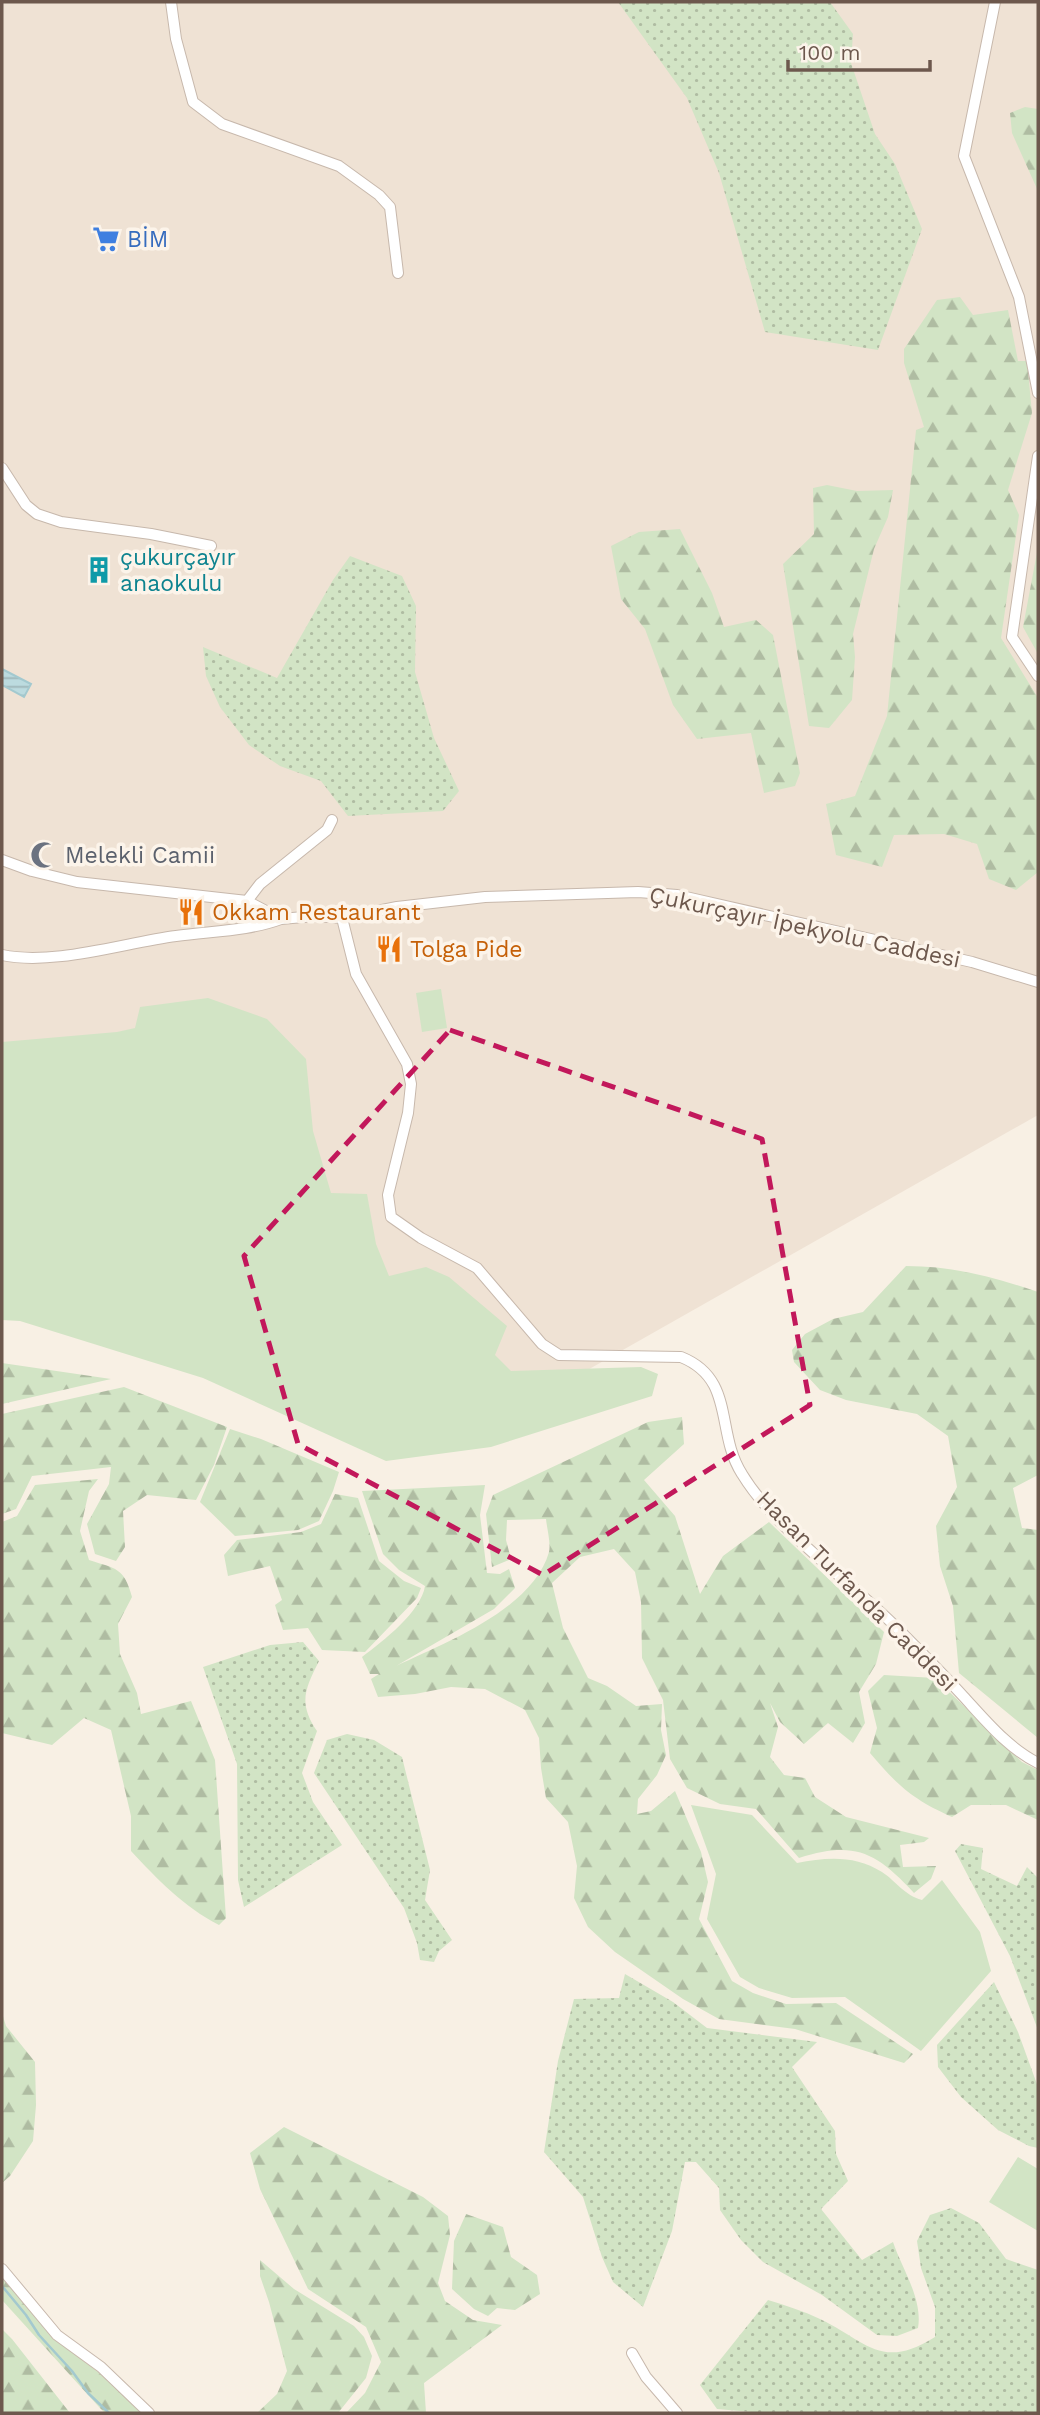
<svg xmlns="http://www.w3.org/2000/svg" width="1040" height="2415" font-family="'Work Sans',sans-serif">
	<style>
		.residential { fill: #efe2d4 }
		.grass { fill: #d2e4c5 }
		.forest { fill: url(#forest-firs) }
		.garden { fill: url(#garden-dots) }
		.water { fill: url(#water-rules); stroke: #a3c9cf; stroke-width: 2 }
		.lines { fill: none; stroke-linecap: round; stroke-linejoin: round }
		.stream { stroke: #a3c9cf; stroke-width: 2.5 }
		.tertiary-casing { stroke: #c7b8ac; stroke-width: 12 }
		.tertiary { stroke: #fff; stroke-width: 10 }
		.marked { fill: none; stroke: #c2185b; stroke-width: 5; stroke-dasharray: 14 9; stroke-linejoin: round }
		.labels { text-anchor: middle; stroke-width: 7; stroke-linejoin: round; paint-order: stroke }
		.shop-label { font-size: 23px; fill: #366cbe; stroke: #fcf4ea; text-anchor: start }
		.culture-label { font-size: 23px; fill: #0d838f; stroke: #fcf4ea; text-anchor: start }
		.worship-label { font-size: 23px; fill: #5b616d; stroke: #fcf4ea; text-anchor: start }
		.food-label { font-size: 23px; fill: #c56008; stroke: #fcf4ea; text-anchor: start }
		.street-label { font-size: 23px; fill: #6d584d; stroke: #fcf4ea }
	</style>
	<defs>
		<pattern id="forest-firs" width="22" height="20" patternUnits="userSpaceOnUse" patternTransform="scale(1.75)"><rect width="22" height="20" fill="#d2e4c5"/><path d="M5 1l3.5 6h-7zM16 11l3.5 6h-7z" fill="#afbca2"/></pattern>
		<pattern id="garden-dots" width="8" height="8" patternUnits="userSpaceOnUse" patternTransform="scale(1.75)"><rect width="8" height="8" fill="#d2e4c5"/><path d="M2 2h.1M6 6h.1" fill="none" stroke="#afbca2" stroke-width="1.8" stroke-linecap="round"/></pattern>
		<pattern id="water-rules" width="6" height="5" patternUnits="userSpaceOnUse" patternTransform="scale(1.75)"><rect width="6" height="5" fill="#bcdbdf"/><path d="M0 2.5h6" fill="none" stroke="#9db4b7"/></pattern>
	</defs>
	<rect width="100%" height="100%" fill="#f8f0e4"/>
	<path class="residential" d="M2,2H1038V1115L524,1406L2,1221Z"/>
	<path class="grass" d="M441,989L447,1028L422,1032L416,993Z
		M208,998L267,1019L306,1059L313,1131L331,1193L367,1194L376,1244L389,1276L426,1267L449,1277L507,1326L495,1355L511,1371L641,1367L658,1374L652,1396L491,1447L386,1461L203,1378L20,1321L2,1320V1042L117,1032L135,1028L140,1007Z
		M691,1805L752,1815L797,1863C827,1857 855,1855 882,1872C897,1882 904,1895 922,1900L942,1880L980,1932L991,1971L921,2051L845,1997L792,1998L759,1988L740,1977L707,1919L716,1874Z
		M1018,2157L1038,2169V2231L989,2202Z"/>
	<path class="forest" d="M1025,107L1038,109V191L1012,133L1010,113Z
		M960,297L973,315L1008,310L1018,361H1027L1032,413L1008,490L1019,515L1001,638L1038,698V872L1016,890L989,879L977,844L944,834L894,835L882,867L836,855L826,804L855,796L887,716L916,430L924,427L904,363V349L937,300Z
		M827,485L857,491L893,490L888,517L874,549L853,634L855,657L852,700L829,728L809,726L783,564L814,534L813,488Z
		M680,529L712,593L724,627L756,620L773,635L800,773L795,786L764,793L751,733L697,739L673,705L645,629L621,599L611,546L639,532Z
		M1038,547V654L1023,627Z
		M906,1266C953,1266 994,1277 1038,1292V1475L1013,1488L1022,1528L1038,1530V1738L959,1673L953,1606L940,1566L936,1526L957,1487L948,1436L917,1414L846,1400L820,1390L794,1362L792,1350L805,1334L833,1319L863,1312Z
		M2,1363L111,1379L2,1404Z
		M124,1387L227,1427L214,1465L196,1500L147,1495L123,1511L125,1547L116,1561L95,1554L87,1524L109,1484L111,1467L32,1476L16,1509L2,1514V1414Z
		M682,1417L684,1444L644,1480L675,1516L700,1594L723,1556L769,1522L884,1632L876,1664L859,1692L865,1723L853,1743L828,1723L804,1744L780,1722L770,1703L778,1727L770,1757L784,1775L805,1778L815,1797L846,1817L929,1838L924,1842L900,1845L903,1867L936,1866L931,1879L914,1893C875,1851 854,1841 799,1858L756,1809L720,1804L687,1788L670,1759L663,1700L642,1658L641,1602L635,1572L614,1549L580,1557L552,1583L563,1628L588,1678L607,1686L636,1706L662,1704L661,1730L666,1755L657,1775L638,1799L637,1814L651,1811L675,1791L701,1852L708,1882L699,1919L732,1981L753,1993L786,2004L836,2003L913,2054L904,2063L795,2029L719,2019L683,1999L615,1952L588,1927L574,1898L577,1866L568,1822L546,1798L541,1768L539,1738L525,1710L485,1689L451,1687L415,1694L378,1697L371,1679L379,1674H370L362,1657C383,1641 421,1612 425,1586L399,1570L383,1554L362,1491L485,1485L480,1515L487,1573L500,1574L509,1569L515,1588L494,1609L396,1666C445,1643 533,1609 549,1552C551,1543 547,1529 546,1519L507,1520L506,1540L511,1559L492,1567L486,1514L493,1495L648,1422Z
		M230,1429L261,1439L339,1472L333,1491L319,1521L298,1530L235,1536L200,1502Z
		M98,1479L89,1491L80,1531L89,1560C116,1569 124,1567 132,1597L118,1624L120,1654L137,1693L141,1714L191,1701L215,1760L226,1918L219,1925C184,1907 157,1879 131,1851V1816L111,1730L84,1718L52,1745L2,1733V1522L17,1516L35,1485Z
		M335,1494L358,1498L379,1561L404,1581L421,1588L417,1598L365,1652L322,1650L308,1628L283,1630L275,1605L282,1600L270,1566L228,1576L224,1555L237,1540L301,1532L321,1524Z
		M884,1675L935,1678L1022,1762L1038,1770V1820L1006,1805H971L952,1817C912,1799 898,1786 870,1753L877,1728L868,1691Z
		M2,2013L6,2026L35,2062L36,2105L33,2141L10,2176L2,2183Z
		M284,2127L423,2197L448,2216L450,2235L438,2283L445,2301L473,2320L502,2325L424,2383L426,2413H346L365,2393L381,2362L366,2327L308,2289L260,2189L250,2153Z
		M466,2214L503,2227L511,2257L537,2275L540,2294L515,2310L497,2308L488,2316L474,2309L452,2289L454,2241Z
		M260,2260L294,2289L354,2326L364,2337L372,2356L366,2378L338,2413H257L277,2394L287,2371L269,2302L260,2276Z
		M2,2277L50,2334L122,2391L143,2413H105L99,2407L2,2300Z
		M2,2329L12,2339L70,2413H2Z"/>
	<path class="garden" d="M618,2H830L853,34L851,63L875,134L895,164L922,229L878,350L765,332L719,173L687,98Z
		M350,556L402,576L416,606L415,672L434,738L459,791L443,811L348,816L321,781L280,766L249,745L220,707L206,676L203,647L277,678L333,580Z
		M303,1642L319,1661C305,1689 298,1703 317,1731L302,1773L313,1802L342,1845L244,1907L238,1880L237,1764L203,1667L270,1645Z
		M347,1734L374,1740L402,1757L430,1870L425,1900L452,1940L439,1951L434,1962L420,1960L417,1943L404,1908L314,1773L327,1740Z
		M961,1844L983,1848L981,1869L1017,1886L1027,1867L1038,1878V2030L1010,1956L955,1851Z
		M625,1974L673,2002L707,2028L817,2042L792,2067L835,2131L836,2154L848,2181L821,2209L862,2260L893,2242C902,2269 923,2299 918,2328L897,2336L877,2335L822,2295L763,2262L741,2240L720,2210L719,2188L696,2162H685L672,2231L643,2307L613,2282L602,2257L583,2197L544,2152L558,2061L574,1999L619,1998Z
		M994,1982L1018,2032L1038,2087V2148L1029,2146L998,2130L961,2097L938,2067L937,2045Z
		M951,2208L979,2223L1006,2259L1038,2270V2413H763L717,2409L700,2385L768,2300C785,2305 803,2311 820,2319C866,2341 881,2371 935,2337V2307L921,2268L917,2241L930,2215Z"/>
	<path class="water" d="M2,669L31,684L24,697L2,685Z"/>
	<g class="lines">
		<path class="stream" d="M2,2286L26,2315L39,2335L72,2371L88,2393L109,2413"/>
		<defs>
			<path id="tertiary" d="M171,2L176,39L193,102L222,124L339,166L379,195L390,207L398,273
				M995,2L964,156L1019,297L1038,393
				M1038,456L1012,637L1038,676
				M2,468L26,505L37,514L61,522L151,534L211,546
				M2,860L32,871L77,882L247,901L281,919L315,916L342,918L397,907L485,897L638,892L677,895L972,962L1038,982
				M247,901L260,884L327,830L332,820
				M342,918L356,974L407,1064L411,1084L408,1113L388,1195L391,1217L421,1238L477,1268L542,1344L559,1355L681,1357C736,1379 715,1432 742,1474C776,1530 849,1580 896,1627C919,1650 942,1673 963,1696C986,1721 1008,1748 1038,1763
				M2,955C53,966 123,943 176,936C211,931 249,931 281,919
				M2,2269L57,2335L101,2367L149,2413
				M632,2353L646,2377L677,2413"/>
		</defs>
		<use href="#tertiary" class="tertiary-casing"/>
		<use href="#tertiary" class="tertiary"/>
	</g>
	<path class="marked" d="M450,1030L762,1139L810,1405L543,1575L298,1444L244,1256Z"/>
	<defs>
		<symbol id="supermarket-bare" viewBox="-9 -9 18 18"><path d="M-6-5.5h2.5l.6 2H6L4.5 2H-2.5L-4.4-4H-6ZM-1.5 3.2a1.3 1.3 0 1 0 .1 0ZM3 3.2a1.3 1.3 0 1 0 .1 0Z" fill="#3f7fe0" stroke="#fcf4ea" stroke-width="2.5" paint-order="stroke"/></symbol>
		<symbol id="building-bare" viewBox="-9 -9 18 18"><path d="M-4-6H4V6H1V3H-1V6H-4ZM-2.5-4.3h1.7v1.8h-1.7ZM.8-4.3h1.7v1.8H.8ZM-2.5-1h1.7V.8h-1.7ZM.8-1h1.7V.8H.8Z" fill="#0f9aa8" stroke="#fcf4ea" stroke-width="2.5" paint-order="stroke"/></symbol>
		<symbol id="mosque-bare" viewBox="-9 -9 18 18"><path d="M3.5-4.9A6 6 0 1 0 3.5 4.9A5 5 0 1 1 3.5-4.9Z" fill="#6b7280" stroke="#fcf4ea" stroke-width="2.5" paint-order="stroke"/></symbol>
		<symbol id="restaurant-bare" viewBox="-9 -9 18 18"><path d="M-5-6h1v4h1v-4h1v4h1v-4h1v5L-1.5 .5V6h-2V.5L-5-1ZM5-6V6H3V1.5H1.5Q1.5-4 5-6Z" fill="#e8710a" stroke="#fcf4ea" stroke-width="2.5" paint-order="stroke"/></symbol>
	</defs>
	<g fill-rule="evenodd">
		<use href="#supermarket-bare" x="87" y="220" width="38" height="38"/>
		<use href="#building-bare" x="80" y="551" width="38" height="38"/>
		<use href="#mosque-bare" x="25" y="836" width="38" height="38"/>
		<use href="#restaurant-bare" x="172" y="893" width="38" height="38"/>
		<use href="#restaurant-bare" x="370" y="930" width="38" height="38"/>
	</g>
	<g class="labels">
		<g class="shop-label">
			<text x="127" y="247">BİM</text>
		</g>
		<g class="culture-label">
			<text x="120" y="565">çukurçayır<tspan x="120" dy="26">anaokulu</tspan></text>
		</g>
		<g class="worship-label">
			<text x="65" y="863">Melekli Camii</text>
		</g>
		<g class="food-label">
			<text x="212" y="920">Okkam Restaurant</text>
			<text x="410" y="957">Tolga Pide</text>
		</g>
		<g class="street-label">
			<text transform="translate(805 927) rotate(12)" y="8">Çukurçayır İpekyolu Caddesi</text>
			<text transform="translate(857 1591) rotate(45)" y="8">Hasan Turfanda Caddesi</text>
		</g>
	</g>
	<rect width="1040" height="2415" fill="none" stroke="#6d584d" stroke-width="7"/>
	<path d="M788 60v10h142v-10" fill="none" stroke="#6d584d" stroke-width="3.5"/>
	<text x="799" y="60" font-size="21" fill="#6d584d" stroke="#fcf4ea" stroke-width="5" paint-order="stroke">100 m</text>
</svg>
